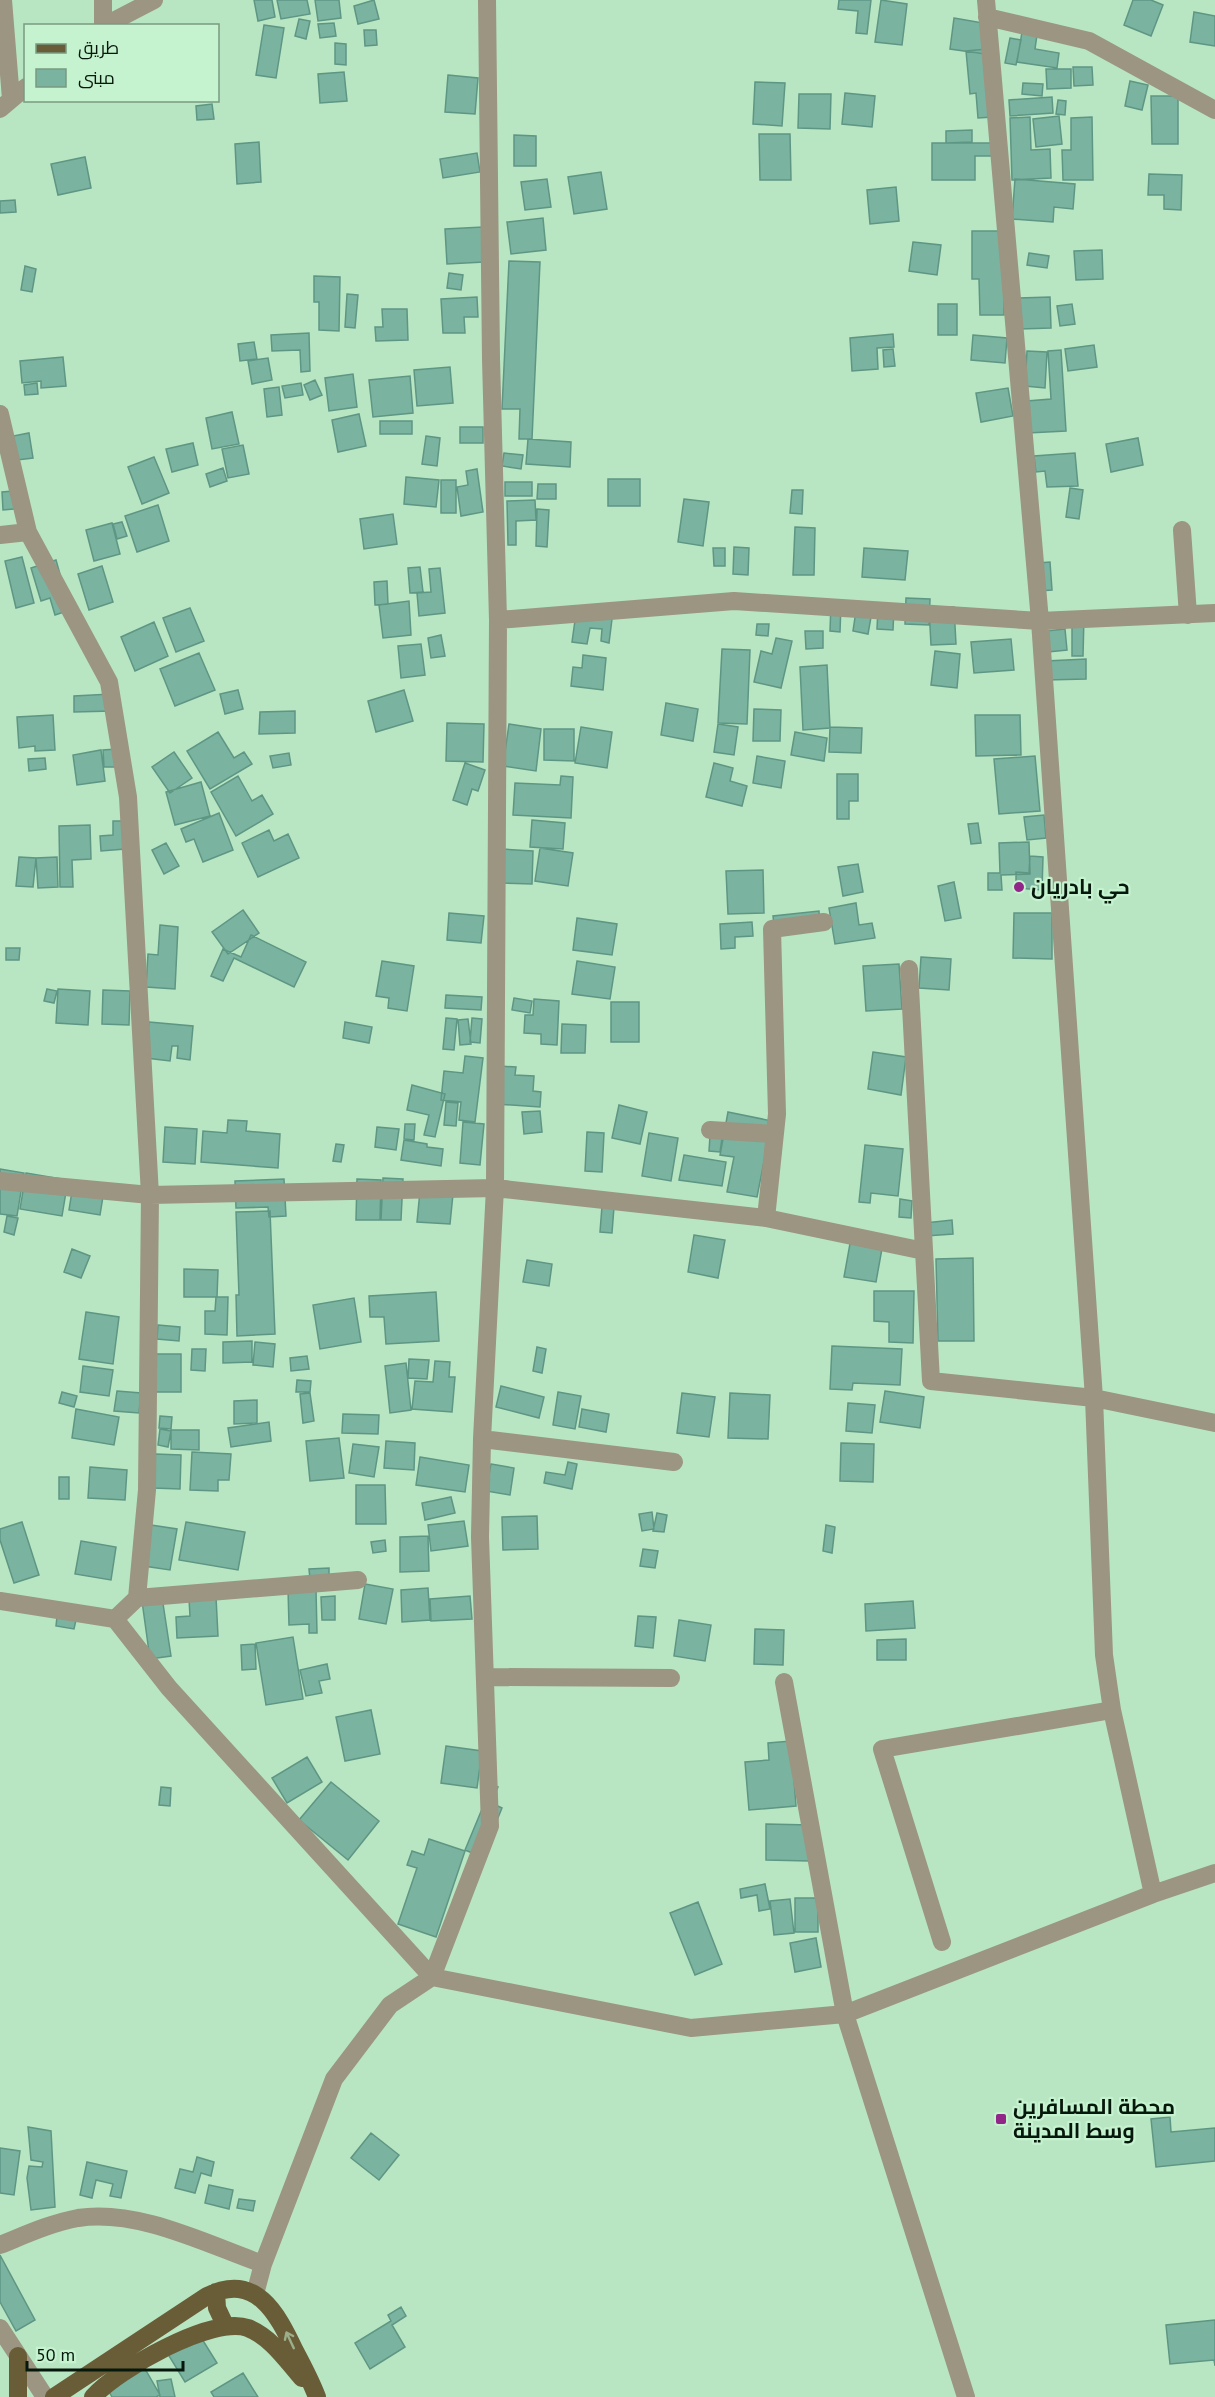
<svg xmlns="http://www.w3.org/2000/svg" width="1215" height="2397" font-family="'PT Sans',Cairo,sans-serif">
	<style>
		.building { fill: #7ab3a0; stroke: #5e9684; stroke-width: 1.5 }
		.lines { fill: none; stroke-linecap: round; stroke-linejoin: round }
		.minor { stroke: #9b9581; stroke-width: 18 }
		.major { stroke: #695d38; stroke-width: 18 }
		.oneway { stroke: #9caf8b }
		.poi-dot { fill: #912688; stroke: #c5f2cf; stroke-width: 2 }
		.labels { text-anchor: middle; stroke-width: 4.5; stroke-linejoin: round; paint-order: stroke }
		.poi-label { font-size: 21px; font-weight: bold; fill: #06170b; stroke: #c5f2cf; text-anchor: start }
	</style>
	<rect width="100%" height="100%" fill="#b8e5c2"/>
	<path class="building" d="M254,0H272L275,17L258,21Z
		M277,0H307L310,14L281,19Z
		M315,0H339L341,18L318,21Z
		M374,0L379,19L358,24L354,6Z
		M839,0H871L867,34L856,33L858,11L838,9Z
		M881,0L907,4L902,45L875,42Z
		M1133,0H1151L1163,5L1151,36L1124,25Z
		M1194,12L1215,16V46L1190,42Z
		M954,18L989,24L985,54L950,49Z
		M299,19L310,21L306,39L295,36Z
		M334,23L336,36L320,38L318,24Z
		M264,25L284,28L276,78L256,75Z
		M1023,26L1038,28L1035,49L1059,53L1057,68L1017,62Z
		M364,30H376L377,45L365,46Z
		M1010,38L1021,40L1016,65L1005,63Z
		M335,43L346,44V65L335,64Z
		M987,49L993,117L978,118L976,93L970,94L966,51Z
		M1073,67H1092L1093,85L1074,86Z
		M1046,69H1071V88L1047,89Z
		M344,72L347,101L320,103L318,74Z
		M448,75L478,78L475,114L445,112Z
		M1130,81L1148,85L1142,110L1125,106Z
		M755,82L785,83L782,126L753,124Z
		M1023,83L1043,84L1042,96L1022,94Z
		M845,93L875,96L872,127L842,124Z
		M799,94H831L830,129L798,128Z
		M1151,96H1178V144H1152Z
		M1052,97L1053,113L1010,116L1009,100Z
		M1058,100L1066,101L1065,115L1056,114Z
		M212,104L214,119L197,120L196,106Z
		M1059,116L1062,144L1036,147L1033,119Z
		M1030,117L1031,150L1050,149L1051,178L1012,180L1010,118Z
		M1092,117L1093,180H1063L1062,150H1071V118Z
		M972,130V142L946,143V131Z
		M759,134H790L791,180H760Z
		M514,135L536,136V166H514Z
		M259,142L261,182L237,184L235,144Z
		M932,143H994V156H975V180H932Z
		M477,153L480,172L443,178L440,159Z
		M85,157L91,188L58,195L51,164Z
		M601,172L607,209L574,214L568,177Z
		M1149,174L1182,175L1181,210L1164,209V195H1148Z
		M547,179L551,207L525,210L521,182Z
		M1015,179L1075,184L1073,209L1054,207L1053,222L1012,219Z
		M896,187L899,221L870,224L867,190Z
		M15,200L16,212L0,213V201Z
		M543,218L546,250L511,254L507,222Z
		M483,227L484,262L447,264L445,229Z
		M972,231H1004V315H980L979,279H972Z
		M913,242L941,245L937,275L909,271Z
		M1102,250L1103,279L1076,280L1074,251Z
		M1029,253L1049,256L1047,268L1027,265Z
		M509,261L540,262L532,439H519L520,409H502Z
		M25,266L36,269L32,292L21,290Z
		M449,273L463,275L461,290L447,288Z
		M314,276L340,277L339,331L319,330V302H314Z
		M347,294L358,295L355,328L345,327Z
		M477,297L478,317H464L465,333H443L441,299Z
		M1050,297L1051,328L1020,329L1019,298Z
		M938,304H957V335H938Z
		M1072,304L1075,324L1060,326L1057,306Z
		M382,309H407L408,340L376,341L375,327H383Z
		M309,333L310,371L301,372L300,350L272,351L271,335Z
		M893,334L894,347L877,348L878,369L852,371L850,338Z
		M973,335L1007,338L1005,363L971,360Z
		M254,342L257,359L240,361L238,344Z
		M1094,345L1097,367L1068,371L1065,349Z
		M893,349L895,366L884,367L883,350Z
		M1061,350L1066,431L1028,433L1027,401L1051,399L1048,351Z
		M1027,351L1047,352L1045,388L1025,386Z
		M63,357L66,386L41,388V381L22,383L20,361Z
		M268,358L272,380L252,384L248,361Z
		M450,367L453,403L417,406L414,370Z
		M353,374L357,407L329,411L325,378Z
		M410,376L413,413L373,417L369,380Z
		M315,380L322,395L310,400L304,385Z
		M37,383L38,394L25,395L24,385Z
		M301,383L303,395L285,398L282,386Z
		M279,387L282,415L267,417L264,389Z
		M1008,388L1013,416L981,422L976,393Z
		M232,412L239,444L212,449L206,418Z
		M359,414L366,446L338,452L332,420Z
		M380,421H412V434H380Z
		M460,427H483V443H460Z
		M29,433L33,458L17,460L13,436Z
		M426,436L440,438L437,466L422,464Z
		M1138,438L1143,465L1111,472L1106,444Z
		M528,439L571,442L570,467L526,464Z
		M193,443L198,465L172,472L166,449Z
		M243,445L249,474L228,478L222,449Z
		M504,453L523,455L521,469L502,466Z
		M1075,453L1078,486L1047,487L1045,471L1036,472L1034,456Z
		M154,457L169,493L142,504L128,467Z
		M223,468L227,481L210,487L206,474Z
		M477,469L483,512L461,516L457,487L468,485L466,471Z
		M406,477L439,480L436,507L404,504Z
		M608,479H640V506H608Z
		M441,480H456V513H441Z
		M505,482H532V496H505Z
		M538,484H556V499H537Z
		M1070,488L1083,490L1079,519L1066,517Z
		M24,490L25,508L3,510L2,492Z
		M792,490H803L802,514L790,513Z
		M684,499L709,502L703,546L678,542Z
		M535,500L536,520L516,521V545H508L507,501Z
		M158,505L169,541L137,552L125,516Z
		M537,509L549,510L547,547L536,546Z
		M393,514L397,544L364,549L360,519Z
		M122,522L127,536L117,539L113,524Z
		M112,523L120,554L94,561L86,530Z
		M795,527L815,528L814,575H793Z
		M734,547L749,548L748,575L733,574Z
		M713,548H725V566H714Z
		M864,548L908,551L905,580L862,577Z
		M22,557L34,603L16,608L5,561Z
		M56,560L70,610L55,615L50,598L41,601L31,568Z
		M1050,562L1052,590L1039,591L1038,563Z
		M102,566L113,602L89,610L78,574Z
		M420,567L423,592L410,593L408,568Z
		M440,568L445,613L419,616L417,593L431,592L429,569Z
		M387,581L388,604L375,605L374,582Z
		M906,598L930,599L929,625L905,624Z
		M409,601L411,635L383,638L379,605Z
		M831,603L841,604L840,632L830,631Z
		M857,604L873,606L868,634L853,631Z
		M577,606L613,611L609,643L601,641L602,629L590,628L587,644L572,642Z
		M954,607L956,644L931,645L929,608Z
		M190,608L204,641L176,652L163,618Z
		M878,608H894L893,630L877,629Z
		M1084,616L1083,656H1072V617Z
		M154,622L168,656L135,671L121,637Z
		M757,624H769L768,636L756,635Z
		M1065,629L1067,650L1048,652L1046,631Z
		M805,631H823V648L806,649Z
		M441,635L445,656L431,658L428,638Z
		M776,638L792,641L781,688L754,682L761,651L772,654Z
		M1011,639L1014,670L974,673L971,642Z
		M421,644L425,675L401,678L398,646Z
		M722,649L750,650L747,724L718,723Z
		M935,651L960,654L957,688L931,685Z
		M199,653L215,690L175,706L160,669Z
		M583,655L606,658L603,690L571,686L573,667L582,668Z
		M1086,659V679L1046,680V661Z
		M827,665L830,728L803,730L800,667Z
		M238,690L243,709L225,714L220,694Z
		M404,690L413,721L376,732L368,701Z
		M111,694L112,711L74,712V696Z
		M666,703L698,709L693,741L661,735Z
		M754,709L781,710L780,741H753Z
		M295,711V733L259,734L260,712Z
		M53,715L55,750L35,751V746L19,748L17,717Z
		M975,715H1020L1021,755L976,756Z
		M447,723L484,724L483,762L446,761Z
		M509,724L541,729L536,771L503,766Z
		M718,724L738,727L734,755L714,752Z
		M581,727L612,732L607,768L575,763Z
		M830,727L862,728L861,753L829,752Z
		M544,729H574V761L544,760Z
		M218,732L234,758L244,752L252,764L210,789L187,751Z
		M795,732L827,738L824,761L791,755Z
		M116,749L117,767H104L103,750Z
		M101,750L105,781L77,785L73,755Z
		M174,752L192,778L170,793L152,767Z
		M289,753L291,765L273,768L270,756Z
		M757,756L785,761L781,788L753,783Z
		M1035,756L1040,811L999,814L994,759Z
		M45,758L46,769L29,771L28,759Z
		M465,763L485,770L478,791L472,789L467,805L453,800Z
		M714,763L733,768L730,781L747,786L742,806L706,797Z
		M837,774H858V801H849V819H837Z
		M238,776L252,801L262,795L273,814L236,836L211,792Z
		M561,776L573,777L571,818L513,815L515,783L560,785Z
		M201,782L210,816L175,825L166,792Z
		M219,813L233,850L203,862L194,839L186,842L181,829Z
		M1044,815L1046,838L1027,840L1024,817Z
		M532,820L565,823L563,849L530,847Z
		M113,821H124L125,849L101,851L100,836L113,835Z
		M978,823L981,843L971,844L968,824Z
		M90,825L91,859L72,860L73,887H60L59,826Z
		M269,830L274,841L288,834L299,858L258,877L242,843Z
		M1029,842L1030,874L1001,875L1002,890H988V873H1000L999,843Z
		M166,843L179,866L164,874L152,850Z
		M540,848L573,853L568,886L535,881Z
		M502,849L533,851L532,884L501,883Z
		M1030,856L1043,857L1042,890L1016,888V872L1029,873Z
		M19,857L36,858L33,887L16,886Z
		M57,857L58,887L38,888L36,858Z
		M858,864L863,892L843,896L838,867Z
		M763,870L764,913L728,914L726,871Z
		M954,882L961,918L945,921L938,886Z
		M856,903L859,925L872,923L875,938L835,944L829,908Z
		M243,910L259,933L228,954L212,932Z
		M819,911L820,928L775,935L773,916Z
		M449,913L484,916L481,943L447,940Z
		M1014,913H1052V959L1013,958Z
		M577,918L617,924L612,955L573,950Z
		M752,922L753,936L735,937V948L721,949L720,924Z
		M160,925L178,927L175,989L146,987L148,954L158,955Z
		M251,935L306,962L294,987L234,958L223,981L211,976L223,949L241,957Z
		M6,948H20L19,960H6Z
		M921,957L951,959L949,990L919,988Z
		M382,961L414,966L407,1011L388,1008L389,998L376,996Z
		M577,961L615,967L610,999L572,994Z
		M899,964L902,1009L866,1011L863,966Z
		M47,989L57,991L54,1003L44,1001Z
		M58,989L90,991L88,1025L56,1023Z
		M103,990L130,991L129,1025L102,1024Z
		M446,995L482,997L481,1010L445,1008Z
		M514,998L532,1001L530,1013L512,1010Z
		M534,999L559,1001L557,1045L541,1044V1034L524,1033L525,1015H533Z
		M611,1002H639V1042H611Z
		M446,1018L457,1019L454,1050L443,1049Z
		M472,1018L482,1019L480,1043L470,1042Z
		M468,1019L471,1044L460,1045L458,1020Z
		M149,1022L193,1026L190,1060L177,1058L178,1046H172L170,1061L146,1058Z
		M345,1022L372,1027L369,1043L343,1038Z
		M562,1024L586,1025L585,1053H561Z
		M873,1052L906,1057L901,1095L868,1089Z
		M465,1056L483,1058L475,1122L459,1120L461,1102L441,1100L444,1071L463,1073Z
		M499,1066L516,1067L515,1075L534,1076L533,1091L541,1092L540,1107L496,1104Z
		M412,1085L445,1094L435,1137L424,1135L429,1115L407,1110Z
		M446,1102L458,1103L456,1126L444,1125Z
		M619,1105L647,1112L640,1144L612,1138Z
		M540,1111L542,1132L524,1134L522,1112Z
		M728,1112L772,1121L757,1197L727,1192L734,1157L720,1155Z
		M228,1120L247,1121L246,1131L280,1134L278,1168L201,1162L203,1131L227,1133Z
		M463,1122L484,1124L480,1165L460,1163Z
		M405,1124H415L414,1140L404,1139Z
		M165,1127L197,1129L195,1164L163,1162Z
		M377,1127L399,1129L396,1150L375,1147Z
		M587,1132L604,1133L602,1172L585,1171Z
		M649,1133L678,1138L671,1181L642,1176Z
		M710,1136L722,1138L720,1152L709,1151Z
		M404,1140L427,1144V1147L443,1149L441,1166L401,1160Z
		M336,1144L344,1145L341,1162L333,1161Z
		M865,1145L903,1149L898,1196L871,1193L870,1203L859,1202Z
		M684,1155L726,1162L722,1186L679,1180Z
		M0,1169L24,1173L17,1216L0,1214Z
		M26,1173L68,1180L62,1216L20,1209Z
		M383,1178L403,1179L401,1220H381Z
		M284,1179L286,1216L269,1217L268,1207L236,1208L235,1181Z
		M357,1179L381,1180L380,1220H356Z
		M73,1185L104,1190L100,1215L69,1210Z
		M420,1191L453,1194L450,1224L417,1222Z
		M900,1199L912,1201L911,1218L899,1217Z
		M602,1206L614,1207L612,1233L600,1232Z
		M270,1211L275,1334L237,1336L236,1295H239L236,1212Z
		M7,1216L18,1218L14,1235L4,1232Z
		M952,1220L953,1234L926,1236L925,1223Z
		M694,1235L725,1240L718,1278L688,1272Z
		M851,1238L883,1243L876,1282L844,1277Z
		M72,1249L90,1256L81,1278L64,1272Z
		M973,1258L974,1341H938L936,1259Z
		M527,1260L552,1264L549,1286L523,1282Z
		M184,1269L218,1270L217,1297H184Z
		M874,1291H914L913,1343L889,1342V1322L874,1321Z
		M436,1292L439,1341L386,1344L384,1317H370L369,1296Z
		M216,1297H228L227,1335L205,1334V1311H215Z
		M354,1298L361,1342L320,1349L313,1305Z
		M86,1312L119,1317L113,1364L79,1359Z
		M158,1325L180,1327L179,1341L157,1339Z
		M252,1341V1362L223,1363V1342Z
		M255,1342L275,1344L273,1367L253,1365Z
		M832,1346L902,1349L900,1385L853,1383L852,1390L830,1389Z
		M537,1347L546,1349L542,1373L533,1371Z
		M192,1349H206L205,1371L191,1370Z
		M156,1354H181V1392H156Z
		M307,1356L309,1369L291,1371L290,1358Z
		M409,1359L429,1360L427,1379L408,1378Z
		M435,1361L450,1362L449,1377H455L452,1412L412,1409L415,1381L433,1382Z
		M406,1363L411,1410L390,1413L385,1366Z
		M83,1366L113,1370L109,1396L80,1392Z
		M297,1380L311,1381L310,1392H296Z
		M501,1386L544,1397L539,1418L496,1407Z
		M117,1391L141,1393L139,1413L114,1411Z
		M885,1391L924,1397L920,1428L880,1422Z
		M62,1392L77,1396L74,1407L59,1403Z
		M558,1392L581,1396L575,1429L553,1425Z
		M310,1393L314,1421L303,1423L300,1394Z
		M682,1393L715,1397L709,1437L677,1433Z
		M730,1393L770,1395L768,1439L728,1438Z
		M257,1400V1423L234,1424V1401Z
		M848,1403L875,1405L872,1433L846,1431Z
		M76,1409L119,1417L114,1445L72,1438Z
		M582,1409L609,1414L606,1432L579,1427Z
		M343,1414L379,1415L378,1434L342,1433Z
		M160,1416L172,1417L171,1429L159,1428Z
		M269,1422L271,1441L231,1447L228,1428Z
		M160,1429L171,1431L168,1447L158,1445Z
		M171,1430H199V1450L171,1449Z
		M339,1438L344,1478L310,1481L306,1441Z
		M386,1441L415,1443L414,1470L384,1468Z
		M841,1443L874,1444L873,1482L840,1481Z
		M353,1444L379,1447L374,1477L349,1473Z
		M192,1452L231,1454L229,1480H218V1491L190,1490Z
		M155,1454L181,1455L180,1489L153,1488Z
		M420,1457L469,1465L465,1492L416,1485Z
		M568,1462L577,1464L572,1489L544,1483L546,1472L565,1475Z
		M491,1464L514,1468L510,1495L486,1491Z
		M90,1467L127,1470L125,1500L88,1498Z
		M59,1477H69V1499H59Z
		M356,1485H385L386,1524H356Z
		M451,1497L455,1513L425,1520L422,1503Z
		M652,1512L654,1529L642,1531L639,1514Z
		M657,1513L667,1515L664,1532L653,1531Z
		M537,1516L538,1549L503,1550L502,1517Z
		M464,1521L468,1546L431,1551L428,1525Z
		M22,1522L39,1575L14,1583L0,1540V1529Z
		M186,1522L245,1532L238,1570L179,1560Z
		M151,1525L177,1529L170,1570L144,1566Z
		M826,1525L835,1527L832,1553L823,1551Z
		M428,1536L429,1571L400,1572V1537Z
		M385,1540L386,1551L373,1553L371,1542Z
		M81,1541L116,1547L111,1580L75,1574Z
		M643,1549L658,1551L655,1568L640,1566Z
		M329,1568V1578L310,1579L309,1569Z
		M365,1584L393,1589L386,1624L359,1619Z
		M428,1588L430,1620L402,1622L401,1590Z
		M288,1589H316L317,1633H309V1624L289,1625Z
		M335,1596V1620H322L321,1597Z
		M470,1596L472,1619L431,1621L430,1599Z
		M162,1597L171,1656L150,1659L142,1601Z
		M216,1597L218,1636L177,1638L176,1617L190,1616L189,1599Z
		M913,1601L915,1628L866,1631L865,1604Z
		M58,1608L78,1611L74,1629L56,1626Z
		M638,1616L656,1617L653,1648L635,1646Z
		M679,1620L711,1625L705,1661L674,1656Z
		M755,1629L784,1630L783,1665L754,1664Z
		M293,1637L303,1699L266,1705L256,1643Z
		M906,1639V1660H877V1640Z
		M255,1644L256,1669L242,1670L241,1645Z
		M327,1664L330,1679L319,1681L322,1693L306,1696L300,1670Z
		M371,1710L380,1754L345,1761L336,1717Z
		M791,1741L796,1806L749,1810L745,1762L769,1760L768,1743Z
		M446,1746L482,1751L477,1788L441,1783Z
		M307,1757L322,1782L287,1803L272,1778Z
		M331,1782L379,1821L348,1860L299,1820Z
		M492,1785L498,1787L491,1803L502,1808L482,1857L465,1850Z
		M161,1787L171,1788L170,1806L159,1805Z
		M766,1824L810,1825L809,1861L766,1860Z
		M429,1839L465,1851L436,1937L398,1924L417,1868L407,1865L412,1851L424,1855Z
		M765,1884L770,1909L759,1911L757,1895L741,1898L740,1889Z
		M795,1898H818V1932H795Z
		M790,1899L794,1933L774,1935L770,1901Z
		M698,1902L722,1964L695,1975L670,1913Z
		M816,1938L821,1967L795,1972L790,1943Z
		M1170,2117L1171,2132L1215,2128V2161L1156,2167L1151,2119Z
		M28,2127L51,2131L55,2207L31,2210L27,2178L29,2166L42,2167L43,2162L31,2160Z
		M371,2133L399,2155L379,2180L351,2158Z
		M0,2148L20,2151L14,2195L0,2193Z
		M197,2157L214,2162L211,2176L201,2173L195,2193L175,2188L180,2169L193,2172Z
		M87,2162L127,2171L121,2198L110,2196L113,2184L96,2180L92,2198L80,2195Z
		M209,2185L233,2190L229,2209L205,2203Z
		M239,2199L255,2201L253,2211L237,2208Z
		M0,2255L35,2320L16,2331L0,2302Z
		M401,2307L406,2316L392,2325L405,2347L370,2369L355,2343L391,2321L388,2315Z
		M1215,2320V2366L1214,2360L1170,2364L1166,2325Z
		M197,2331L217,2363L185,2382L166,2351Z
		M144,2367L160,2395L156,2397H112L107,2388Z
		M243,2373L258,2397H214L211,2392Z
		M171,2379L175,2397H160L157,2381Z"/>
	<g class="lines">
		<path class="minor" d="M3,0L11,99
			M103,0V26
			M986,0L1040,621L1094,1398L1104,1655L1112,1710L1153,1894
			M987,17L1089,41L1215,110
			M104,26L154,0
			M0,109L26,87
			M0,414L28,532L109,682L128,797L150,1195L147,1490L137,1598L115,1619
			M1182,530L1188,615
			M0,535L28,532
			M498,620L734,601L1040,621L1215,613
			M909,969L931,1381L1094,1398L1215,1423
			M710,1130L774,1134
			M0,1181L150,1195L495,1188L766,1218L924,1251
			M766,1218L777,1114L772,929L824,922
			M482,1439L674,1462
			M137,1598L358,1580
			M0,1601L115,1619L169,1688L432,1977L691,2028L845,2014L1153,1894L1215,1873
			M486,1677L671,1678
			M784,1682L845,2014L966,2397
			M942,1942L882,1749L1112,1710
			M0,2245C25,2235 51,2223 78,2218C139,2209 206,2244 263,2264
			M255,2294L263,2264L334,2079L390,2005L432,1977L490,1826L480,1537L482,1439L495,1188L498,620L491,359L487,0
			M0,2328L45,2397"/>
		<path class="major" d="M216,2292L217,2308L225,2325
			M18,2356V2397
			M54,2397L207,2296C256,2272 277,2313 295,2351C303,2366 311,2381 317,2397
			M93,2397C117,2370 212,2315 248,2328C271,2337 287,2361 302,2378"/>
	</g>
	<defs><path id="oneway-shaft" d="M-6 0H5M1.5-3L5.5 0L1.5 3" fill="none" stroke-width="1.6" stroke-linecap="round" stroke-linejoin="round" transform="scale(1.5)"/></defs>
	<use class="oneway" href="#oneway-shaft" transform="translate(290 2340) rotate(-115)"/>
	<g class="poi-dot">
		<circle cx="1019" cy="887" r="6"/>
		<rect x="995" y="2113" width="12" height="12" rx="3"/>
	</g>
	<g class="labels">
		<g class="poi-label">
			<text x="1031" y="894">حي بادريان</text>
			<text x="1013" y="2114">محطة المسافرين<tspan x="1013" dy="24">وسط المدينة</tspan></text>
		</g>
	</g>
	<rect x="24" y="24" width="195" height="78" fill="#c5f2cf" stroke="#799a81" stroke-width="1.5"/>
	<rect x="36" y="44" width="30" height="9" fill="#695d38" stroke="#799a81" stroke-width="1.5"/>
	<text x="78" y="54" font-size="18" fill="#06170b">طريق</text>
	<rect x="36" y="69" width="30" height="18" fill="#7ab3a0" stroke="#799a81" stroke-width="1.5"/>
	<text x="78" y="84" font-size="18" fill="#06170b">مبنى</text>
	<path d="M27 2361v9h156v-9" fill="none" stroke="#06170b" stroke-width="3"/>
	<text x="36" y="2361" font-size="18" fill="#06170b" stroke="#c5f2cf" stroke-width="4.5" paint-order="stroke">50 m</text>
</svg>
